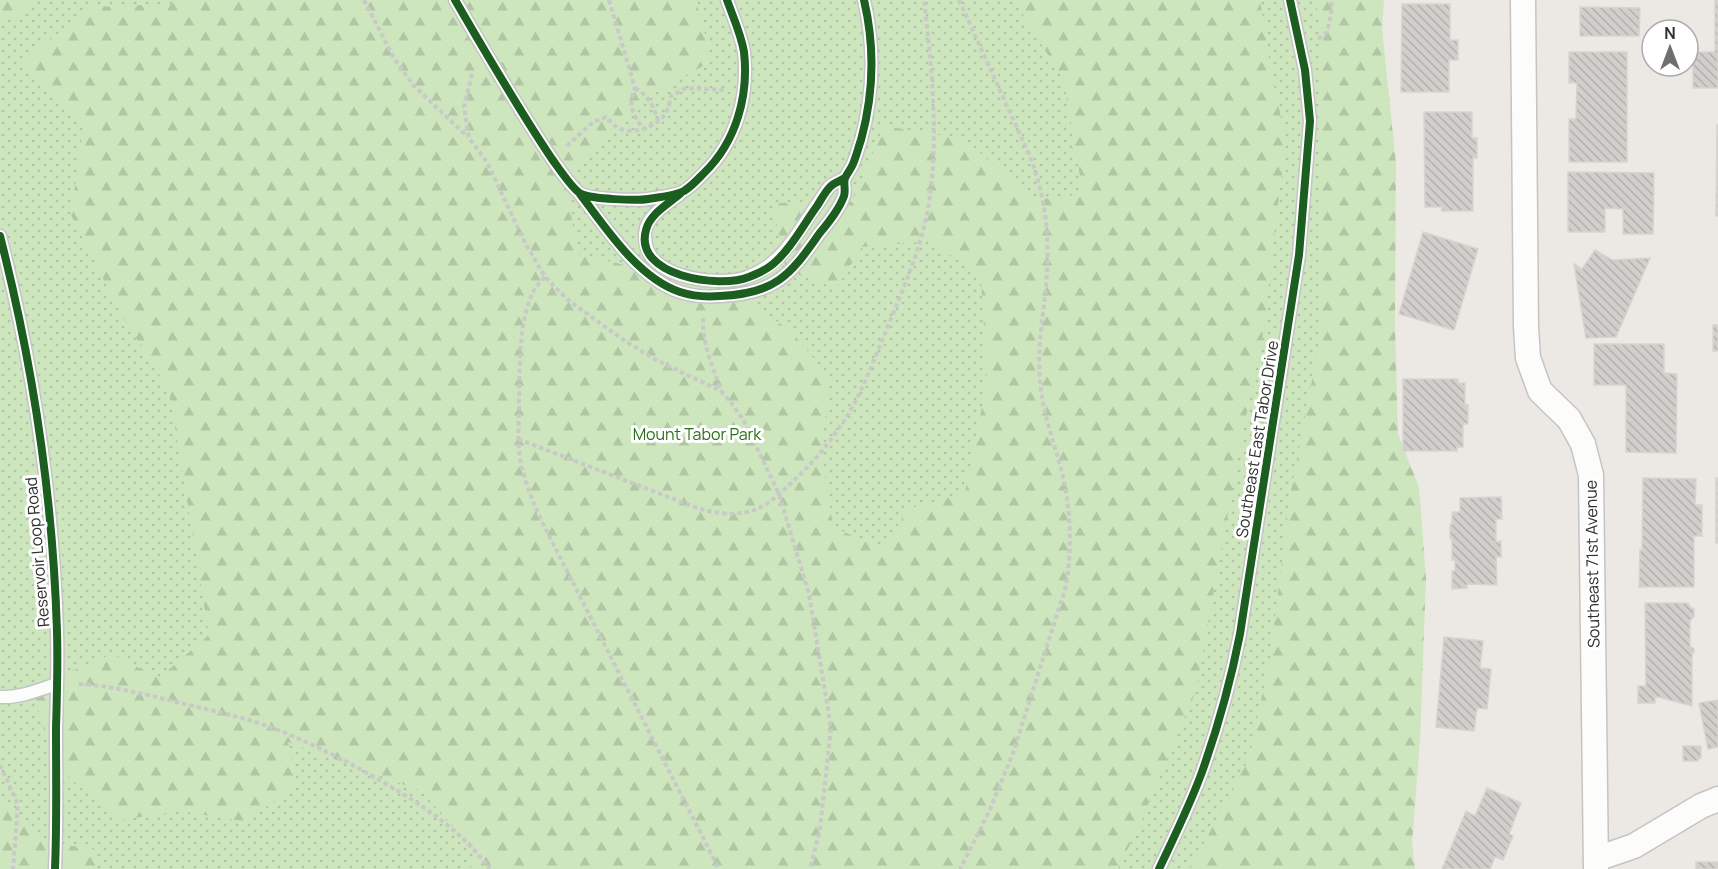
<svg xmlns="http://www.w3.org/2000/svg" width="1718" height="869" font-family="Manrope,sans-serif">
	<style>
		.grass { fill: url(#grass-dots) }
		.forest { fill: url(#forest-firs) }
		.building { fill: url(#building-back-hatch); stroke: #d7d4d0; stroke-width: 1.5 }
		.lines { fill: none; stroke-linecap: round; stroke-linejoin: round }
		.lane-casing { stroke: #c5c4c5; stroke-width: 15 }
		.street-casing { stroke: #c5c4c5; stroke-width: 27 }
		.path { stroke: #c9c9c8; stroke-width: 4; stroke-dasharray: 4.5 3; stroke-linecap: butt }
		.lane { stroke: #fcfcfb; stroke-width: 12 }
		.street { stroke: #fcfcfb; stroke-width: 24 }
		.cycleway-casing { stroke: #fff; stroke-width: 11 }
		.cycleway { stroke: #1b5e20; stroke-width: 8 }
		.labels { text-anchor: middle; stroke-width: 6; stroke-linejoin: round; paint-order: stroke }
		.park-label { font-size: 16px; fill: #2c6e1b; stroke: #fff }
		.street-label { font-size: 16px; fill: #2e2e2e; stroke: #fff }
	</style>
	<defs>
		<pattern id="grass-dots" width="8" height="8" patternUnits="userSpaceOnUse" patternTransform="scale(1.5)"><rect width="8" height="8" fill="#cee6be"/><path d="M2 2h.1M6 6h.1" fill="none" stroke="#b1c6a4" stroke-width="1.8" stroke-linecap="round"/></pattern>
		<pattern id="forest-firs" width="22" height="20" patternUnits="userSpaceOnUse" patternTransform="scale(1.5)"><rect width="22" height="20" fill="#cee6be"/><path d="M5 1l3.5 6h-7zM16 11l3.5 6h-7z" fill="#b1c6a4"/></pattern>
		<pattern id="building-back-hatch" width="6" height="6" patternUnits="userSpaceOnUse" patternTransform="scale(1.5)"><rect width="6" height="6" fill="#d1cecb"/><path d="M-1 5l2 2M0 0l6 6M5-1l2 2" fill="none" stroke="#b4b1af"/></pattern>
	</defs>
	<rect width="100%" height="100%" fill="#ece8e4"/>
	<path class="grass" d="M0,0H1374L1393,869H0Z"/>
	<path class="forest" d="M0,0H31L13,21L0,15Z
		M177,0H696L712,61L651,95L566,179L577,254L730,289L791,331L829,377L822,453L833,527L881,548L911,508L965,493L987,381L981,277L931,241L862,247L836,288L786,270L772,203L852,202L884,126L964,139L1035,200L1083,194L1064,81L1014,0H1260L1271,71L1286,141L1275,227L1264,329L1240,446L1196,690L1141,822L1118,869H470L477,852L421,791L288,742L297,782L248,822L180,811L120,820L54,765L32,688L112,654L159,678L209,635L169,390L121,314L71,215L83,129L19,64L92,7L172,4Z
		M1314,0H1384L1382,28L1396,164L1395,326L1398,434L1419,487L1426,578L1420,740L1412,843L1415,869H1190L1249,759L1270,657L1290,496L1318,348L1322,167V23Z
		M0,802L49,842L97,850L95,869H0Z"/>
	<path class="building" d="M1715,0H1718V88H1693V52H1715Z
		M1402,4H1450V40H1458V60H1449V92H1401Z
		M1580,7L1640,8L1639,36H1580Z
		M1569,52H1627V162H1569V119H1576L1577,83H1569Z
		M1424,112H1472V138H1477V158H1473V211H1442V207H1425Z
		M1717,125H1718V216H1716Z
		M1568,172L1654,173L1653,234H1623V209L1605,208V232H1568Z
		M1423,232L1478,249L1454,330L1399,314Z
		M1595,250L1612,260L1650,258L1616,337L1586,338L1574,264L1582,269Z
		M1713,325H1718V351H1713Z
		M1594,344H1664V373L1677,374L1676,453L1626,452V385H1594Z
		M1403,379H1458V383H1465V405H1468V424H1463V447H1457V451H1403Z
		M1643,478L1696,479L1695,505H1702V536H1694V587H1639L1640,550H1642Z
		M1716,478H1718V543H1716Z
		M1501,497L1502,519H1496V542L1501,541V557H1496L1497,585L1467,584V588L1452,589V571H1455V560H1452V539L1450,538V524H1452V512H1460V498Z
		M1645,603H1688L1691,608L1694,609V616L1690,621V646L1694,649V652L1692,654V706L1655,696V703H1638V686H1646Z
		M1444,637L1483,641L1480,668L1491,669L1487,709L1477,708L1474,731L1436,727Z
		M1718,700V747L1708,749L1699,703Z
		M1683,746H1701V757L1697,761H1683Z
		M1487,788L1521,803L1509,834L1513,836L1503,860L1495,857L1490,869H1442L1466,811L1475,816Z
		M1696,862H1718V869H1696Z"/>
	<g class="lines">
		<defs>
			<path id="lane" d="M455,0C486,53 517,107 552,159C558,167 572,189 581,194C592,199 636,201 648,199C660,197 674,196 684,191C692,186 698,179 704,173C736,142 749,96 744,52C741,34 733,17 727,0
				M580,194C606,228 638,278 680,292C692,296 708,297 720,296C774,294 790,276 819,234C828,223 839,210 844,196C846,190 843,183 845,178C847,174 850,170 852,166C856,158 858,148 861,140C874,93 875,47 864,0
				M679,195C668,203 655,211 648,223C644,230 645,237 646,245C653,279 721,287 747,277C780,266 797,234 816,206C821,200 824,193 829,187C833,183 840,181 845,178
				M0,236C33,365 53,499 57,632C58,664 57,696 56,728C56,775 57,822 55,869
				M0,697C20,698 38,690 57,684
				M1159,869C1174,837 1190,805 1202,772C1218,727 1231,680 1240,634L1299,255L1310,121L1305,70L1290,0"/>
			<path id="street" d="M1523,0L1526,327L1528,358L1540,391L1569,419L1583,444L1591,475L1596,869
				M1596,859L1634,846L1701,806L1718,799"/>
		</defs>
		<use href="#lane" class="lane-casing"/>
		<use href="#street" class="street-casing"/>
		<path class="path" d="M364,0L394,58L414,86L468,137
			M609,0L635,88C627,106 634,115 643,129
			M959,0L1032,161C1047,205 1050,241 1046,287C1043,317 1037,348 1040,379C1042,413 1055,444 1063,477C1071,513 1072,549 1066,586L1013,753L989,812L960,869
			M1318,39L1327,32L1332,9L1331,0
			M472,74L464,107L469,138L487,162L525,243L545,277L568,300L625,341L656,360L721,391L732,404L744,421L779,494L809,594L831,728L820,829L810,869
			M635,88C648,95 654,107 658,121
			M567,146L593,122L606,117C609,120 613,125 617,127C630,135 651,129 662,118C667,113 670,103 671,96L686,88L725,90
			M545,277C538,284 533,290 530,299C518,332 520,370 519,404C519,424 517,444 521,464C526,486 535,507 545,528L719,869
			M703,318C702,343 713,367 721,391
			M518,439L697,508C716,514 740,517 759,508C770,503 779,494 788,486C807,468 825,450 839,428C859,401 870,369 883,338C903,289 926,240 931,187C938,125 931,61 924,0
			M79,684C112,686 144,694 177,702C208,710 240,716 270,727C302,739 335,755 365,772C412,798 457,825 490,869
			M0,765L18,805L13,869"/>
		<use href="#lane" class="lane"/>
		<use href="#street" class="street"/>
		<defs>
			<path id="cycleway" d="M455,0C486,53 517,107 552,159C558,167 572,189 581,194C592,199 636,201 648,199C660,197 674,196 684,191C692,186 698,179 704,173C736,142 749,96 744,52C741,34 733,17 727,0
				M580,194C606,228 638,278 680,292C692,296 708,297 720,296C774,294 790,276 819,234C828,223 839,210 844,196C846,190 843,183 845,178C847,174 850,170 852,166C856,158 858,148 861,140C874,93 875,47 864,0
				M680,194C668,204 650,214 646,230C633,276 719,289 749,277C757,274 766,270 773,264C790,250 804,224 817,206C821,200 825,192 830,187C833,183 840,181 845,178
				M0,236C33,365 53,499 57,632C58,664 57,696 56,728C56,775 57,822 55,869
				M1159,869C1174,837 1190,805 1202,772C1218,727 1231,680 1240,634L1299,255L1310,121L1305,70L1290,0"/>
		</defs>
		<use href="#cycleway" class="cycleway-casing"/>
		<use href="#cycleway" class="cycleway"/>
	</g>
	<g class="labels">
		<g class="park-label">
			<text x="697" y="440">Mount Tabor Park</text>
		</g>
		<g class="street-label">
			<text transform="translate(1257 439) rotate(-81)" y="6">Southeast East Tabor Drive</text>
			<text transform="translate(37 552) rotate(-95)" y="6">Reservoir Loop Road</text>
			<text transform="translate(1592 564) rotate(-91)" y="6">Southeast 71st Avenue</text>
		</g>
	</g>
	<g transform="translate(1670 48)"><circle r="28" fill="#ffffff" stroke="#ababab" stroke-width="1.5"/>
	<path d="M0-4.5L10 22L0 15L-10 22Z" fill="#706f6e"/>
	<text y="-9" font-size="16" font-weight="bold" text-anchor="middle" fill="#2e2e2e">N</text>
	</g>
</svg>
